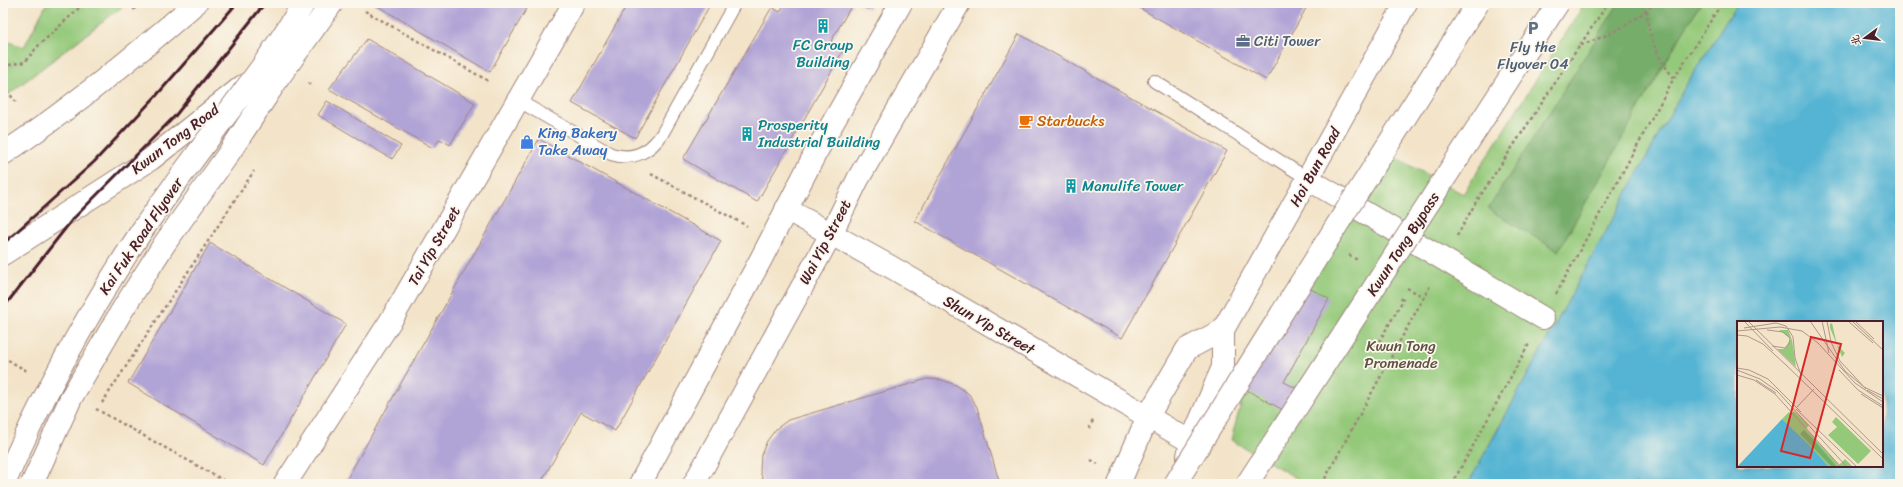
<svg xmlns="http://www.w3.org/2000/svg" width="1903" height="487" font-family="Sriracha,'LXGW WenKai TC',sans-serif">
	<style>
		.green { fill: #94c97a; stroke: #6f7452 }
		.forest { fill: #77ad6a; stroke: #60664a }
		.water { fill: #54b4d3; stroke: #4f6a7f; fill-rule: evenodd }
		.building { fill: #b0a3d6 }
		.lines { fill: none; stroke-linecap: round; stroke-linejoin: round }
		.lane-casing { stroke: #9e827a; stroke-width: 14 }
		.street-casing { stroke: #9e827a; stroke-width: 24 }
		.secondary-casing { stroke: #9e827a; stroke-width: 24 }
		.primary-casing { stroke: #9e827a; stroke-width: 24 }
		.highway-casing { stroke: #9e827a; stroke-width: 24 }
		.path { stroke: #9e827a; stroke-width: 2.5; stroke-dasharray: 3 3; stroke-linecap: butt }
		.lane { stroke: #fff; stroke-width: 12 }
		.street { stroke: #fff; stroke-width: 22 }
		.secondary { stroke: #fff; stroke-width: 22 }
		.primary { stroke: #fff; stroke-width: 22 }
		.highway { stroke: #fff; stroke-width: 22 }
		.rail { stroke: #4a1f2b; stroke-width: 3 }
		.highway-bridge-casing { stroke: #9e827a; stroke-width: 24; stroke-linecap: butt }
		.highway-bridge { stroke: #fff; stroke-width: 22 }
		.labels { text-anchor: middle; stroke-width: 3.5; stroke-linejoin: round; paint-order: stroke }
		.service-label { font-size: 15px; fill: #4e5e75; stroke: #fbf7ec; text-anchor: start }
		.culture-label { font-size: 15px; fill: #0d838f; stroke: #fbf7ec; text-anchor: start }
		.food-label { font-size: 15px; fill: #c56008; stroke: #fbf7ec; text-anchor: start }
		.shop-label { font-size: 15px; fill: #366cbe; stroke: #fbf7ec; text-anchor: start }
		.street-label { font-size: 15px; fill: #4a1f2b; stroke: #fbf7ec }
		.park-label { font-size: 15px; fill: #605243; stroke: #fbf7ec }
		.inset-road { fill: none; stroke: #af958a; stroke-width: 1 }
		.view { fill: #d62828; fill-opacity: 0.15; stroke: #d62828; stroke-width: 2 }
		.inset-edge { fill: none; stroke: #4a1f2b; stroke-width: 2 }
	</style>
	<rect width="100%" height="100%" fill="#fbf7ec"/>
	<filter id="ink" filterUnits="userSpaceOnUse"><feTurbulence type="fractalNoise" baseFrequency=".025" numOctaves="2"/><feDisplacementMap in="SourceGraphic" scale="8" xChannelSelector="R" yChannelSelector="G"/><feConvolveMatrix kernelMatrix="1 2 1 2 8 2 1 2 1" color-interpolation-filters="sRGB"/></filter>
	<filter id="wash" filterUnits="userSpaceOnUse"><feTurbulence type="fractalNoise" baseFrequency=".012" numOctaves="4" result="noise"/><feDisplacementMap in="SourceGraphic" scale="16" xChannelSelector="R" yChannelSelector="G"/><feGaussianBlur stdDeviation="0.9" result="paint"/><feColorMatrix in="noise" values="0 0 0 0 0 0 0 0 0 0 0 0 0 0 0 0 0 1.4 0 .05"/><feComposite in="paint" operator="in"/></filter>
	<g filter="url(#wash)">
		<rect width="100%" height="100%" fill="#f3e4c9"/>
		<path class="green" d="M47,3H127L5,97L3,95V40L24,47Z
			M1585,3H1738L1686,85L1468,484H1295L1298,479L1231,440L1245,389L1381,150L1463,194Z"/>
		<path class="forest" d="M1619,3H1701L1684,30L1558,251L1488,209Z"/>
		<path class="water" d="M1738,3H1900V484H1468L1686,85ZM1738,322H1882V466H1738Z"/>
		<g id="blocks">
			<path class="building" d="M375,3H530L490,72L374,4Z
				M628,3H711L635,138L572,103Z
				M785,3H853L831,41L844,49L757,202L683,159L772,7L780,12Z
				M857,3H871L868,9Z
				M1131,3H1309L1266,80Z
				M1019,34L1227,151L1122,338L915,221Z
				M367,39L475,103L450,145L440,139L433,148L329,89Z
				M327,101L401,146L392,159L318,115Z
				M539,139L721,241L615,431L581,412L540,484H344Z
				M210,243L346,324L264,465L128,383Z
				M1302,284L1329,299L1284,382L1304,392L1292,415L1245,389Z
				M927,379L942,380L956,385L969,394L977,407L1000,484H764L760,471L761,455L767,441L776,429L788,420Z"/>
		</g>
	</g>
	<g filter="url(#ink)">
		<use href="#blocks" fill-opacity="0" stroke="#9e827a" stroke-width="1"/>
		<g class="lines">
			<defs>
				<path id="lane" d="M1154,81L1308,179
					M519,101L611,154C633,161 650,152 662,134L735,3"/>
				<path id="street" d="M1308,179L1543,318"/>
				<path id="secondary" d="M786,209L891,267L1191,442
					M1188,456L1191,442L1223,367V330L1406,3
					M285,484L393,317L574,3
					M1119,484L1148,416L1187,349L1223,330"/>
				<path id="primary" d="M640,484L761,259L815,154L901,3
					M694,484L831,234L858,179L959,3"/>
				<path id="highway" d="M3,154C71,109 134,57 196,3
					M3,254L151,159L243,86"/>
			</defs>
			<use href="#lane" class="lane-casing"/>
			<use href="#street" class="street-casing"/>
			<use href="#secondary" class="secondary-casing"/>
			<use href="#primary" class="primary-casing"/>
			<use href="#highway" class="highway-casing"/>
			<path class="path" d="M130,3L135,10
				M1647,10C1648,37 1657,57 1674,78
				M365,11L490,82
				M1581,45C1608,36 1634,23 1654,3
				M3,66L25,62L37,47L77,10L82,3
				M308,83L312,86
				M3,86L16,102
				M651,174L747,226
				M1457,236L1476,202L1608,3
				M1349,255L1359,261
				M1407,288L1424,297
				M1556,294L1674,78L1722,3
				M1371,344L1376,347L1403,300L1400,298
				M3,357L27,371
				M102,403L254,171
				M96,409L230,484
				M1089,429L1094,418
				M1091,460L1098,464
				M1322,484L1431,284
				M1452,484L1530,342"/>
			<use href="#lane" class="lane"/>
			<use href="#street" class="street"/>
			<use href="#secondary" class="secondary"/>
			<use href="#primary" class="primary"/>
			<use href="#highway" class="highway"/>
			<path class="rail" d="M3,244L94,162L156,96L237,3
				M3,308L72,220L175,116L265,3"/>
			<defs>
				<path id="highway-bridge" d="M4,484C42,396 88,312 141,232C179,176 221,123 261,68C276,47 290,25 304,3
					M32,484L71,398L121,312L165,243L227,156L279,77L332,3
					M1175,484L1342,217L1478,3
					M1247,484L1558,3"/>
			</defs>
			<use href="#highway-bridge" class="highway-bridge-casing"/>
			<use href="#highway-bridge" class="highway-bridge"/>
		</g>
	</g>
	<defs>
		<symbol id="building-bare" viewBox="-9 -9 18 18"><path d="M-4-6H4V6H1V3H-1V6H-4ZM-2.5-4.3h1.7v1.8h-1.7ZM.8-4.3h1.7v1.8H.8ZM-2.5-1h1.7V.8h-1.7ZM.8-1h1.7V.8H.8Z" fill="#0f9aa8" stroke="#fbf7ec" stroke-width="2.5" paint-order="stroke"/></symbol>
		<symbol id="parking-bare" viewBox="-9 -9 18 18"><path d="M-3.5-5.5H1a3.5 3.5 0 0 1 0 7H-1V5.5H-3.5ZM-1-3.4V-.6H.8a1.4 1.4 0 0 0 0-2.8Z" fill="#5c6f8a" stroke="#fbf7ec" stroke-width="2.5" paint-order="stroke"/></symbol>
		<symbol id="office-bare" viewBox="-9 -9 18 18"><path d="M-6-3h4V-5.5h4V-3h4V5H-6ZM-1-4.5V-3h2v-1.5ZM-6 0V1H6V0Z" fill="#5c6f8a" stroke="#fbf7ec" stroke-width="2.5" paint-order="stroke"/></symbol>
		<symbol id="cafe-bare" viewBox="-9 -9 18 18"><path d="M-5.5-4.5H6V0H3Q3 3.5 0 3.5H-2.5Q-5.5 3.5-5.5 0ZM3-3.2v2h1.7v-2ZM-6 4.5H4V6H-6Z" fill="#e8710a" stroke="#fbf7ec" stroke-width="2.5" paint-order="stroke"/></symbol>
		<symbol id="shop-bare" viewBox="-9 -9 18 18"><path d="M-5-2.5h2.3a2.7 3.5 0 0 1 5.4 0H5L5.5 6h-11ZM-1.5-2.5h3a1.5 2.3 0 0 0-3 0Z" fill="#3f7fe0" stroke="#fbf7ec" stroke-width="2.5" paint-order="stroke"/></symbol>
	</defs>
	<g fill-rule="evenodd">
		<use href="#building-bare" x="813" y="16" width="20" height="20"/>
		<use href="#parking-bare" x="1523" y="18" width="20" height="20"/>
		<use href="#office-bare" x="1233" y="31" width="20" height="20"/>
		<use href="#cafe-bare" x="1016" y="111" width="20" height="20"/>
		<use href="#building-bare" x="737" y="124" width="20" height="20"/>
		<use href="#shop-bare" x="517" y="132" width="20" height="20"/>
		<use href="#building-bare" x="1061" y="176" width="20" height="20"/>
	</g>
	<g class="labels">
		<g class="service-label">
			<text x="1254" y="46">Citi Tower</text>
			<text x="1533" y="52" text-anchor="middle">Fly the<tspan x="1533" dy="17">Flyover 04</tspan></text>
		</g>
		<g class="culture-label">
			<text x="823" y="50" text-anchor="middle">FC Group<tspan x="823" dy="17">Building</tspan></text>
			<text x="758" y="130">Prosperity<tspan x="758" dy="17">Industrial Building</tspan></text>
			<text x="1082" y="191">Manulife Tower</text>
		</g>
		<g class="food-label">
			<text x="1037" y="126">Starbucks</text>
		</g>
		<g class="shop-label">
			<text x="538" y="138">King Bakery<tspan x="538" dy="17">Take Away</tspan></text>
		</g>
		<g class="street-label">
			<text transform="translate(175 139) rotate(-37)" y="5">Kwun Tong Road</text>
			<text transform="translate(1315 167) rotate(-61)" y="5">Hoi Bun Road</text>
			<text transform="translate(141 236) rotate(-56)" y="5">Kai Fuk Road Flyover</text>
			<text transform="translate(825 242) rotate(-62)" y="5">Wai Yip Street</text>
			<text transform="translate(1403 244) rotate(-57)" y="5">Kwun Tong Bypass</text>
			<text transform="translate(434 246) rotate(-60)" y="5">Tai Yip Street</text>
			<text transform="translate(989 325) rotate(30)" y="5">Shun Yip Street</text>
		</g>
		<g class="park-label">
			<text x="1401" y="351">Kwun Tong<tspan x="1401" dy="17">Promenade</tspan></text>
		</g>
	</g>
	<g transform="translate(1737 321)">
		<rect width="146" height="146" fill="#f3e4c9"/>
		<path d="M95,2L100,24L108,32L105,36L93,7V3ZM42,9H51L55,19L59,46L40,28H47L54,18ZM57,90L72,104L69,108L102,144L108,138L116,146H92L45,98L52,91L54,93ZM99,96L134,130L121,143L91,114L100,106L95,101Z" fill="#94c97a"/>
		<path d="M67,109L76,118L100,146H95L63,113Z" fill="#77ad6a"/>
		<path d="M45,98L71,123L92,146H0Z" fill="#54b4d3"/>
		<path class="inset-road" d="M7,0L36,30M11,0L146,133M73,0L108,50L127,66L146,75M85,0L92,32M90,0L94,21L103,40L129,68M111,0L136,22M115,0L146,29M118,0L137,18M7,7L39,2L49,5L56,16L58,37L64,54M30,9L46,11L53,17L52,23L48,27L35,25M0,10L43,6L65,10L81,22L118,62L146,81M0,14L10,15L26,23L49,44M48,43L146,138M0,47L12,49L31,58L64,91M0,49L23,58L40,70L110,146M102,49L121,69L146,85M0,54L17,59L38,73L104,146M19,59L39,72M130,69L146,78M124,73L146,87M60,86L77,68M59,88L120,146"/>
		<path class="view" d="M74,16L104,23L73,137L44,130Z"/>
		<rect width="146" height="146" class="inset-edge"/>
	</g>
	<rect width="1903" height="487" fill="none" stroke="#fbf7ec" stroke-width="16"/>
	<g transform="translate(1865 38) rotate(255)" stroke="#fbf7ec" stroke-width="3" paint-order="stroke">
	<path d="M0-3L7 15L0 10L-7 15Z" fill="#4a1f2b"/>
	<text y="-6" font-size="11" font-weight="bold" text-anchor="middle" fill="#4a1f2b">北</text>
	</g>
</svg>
